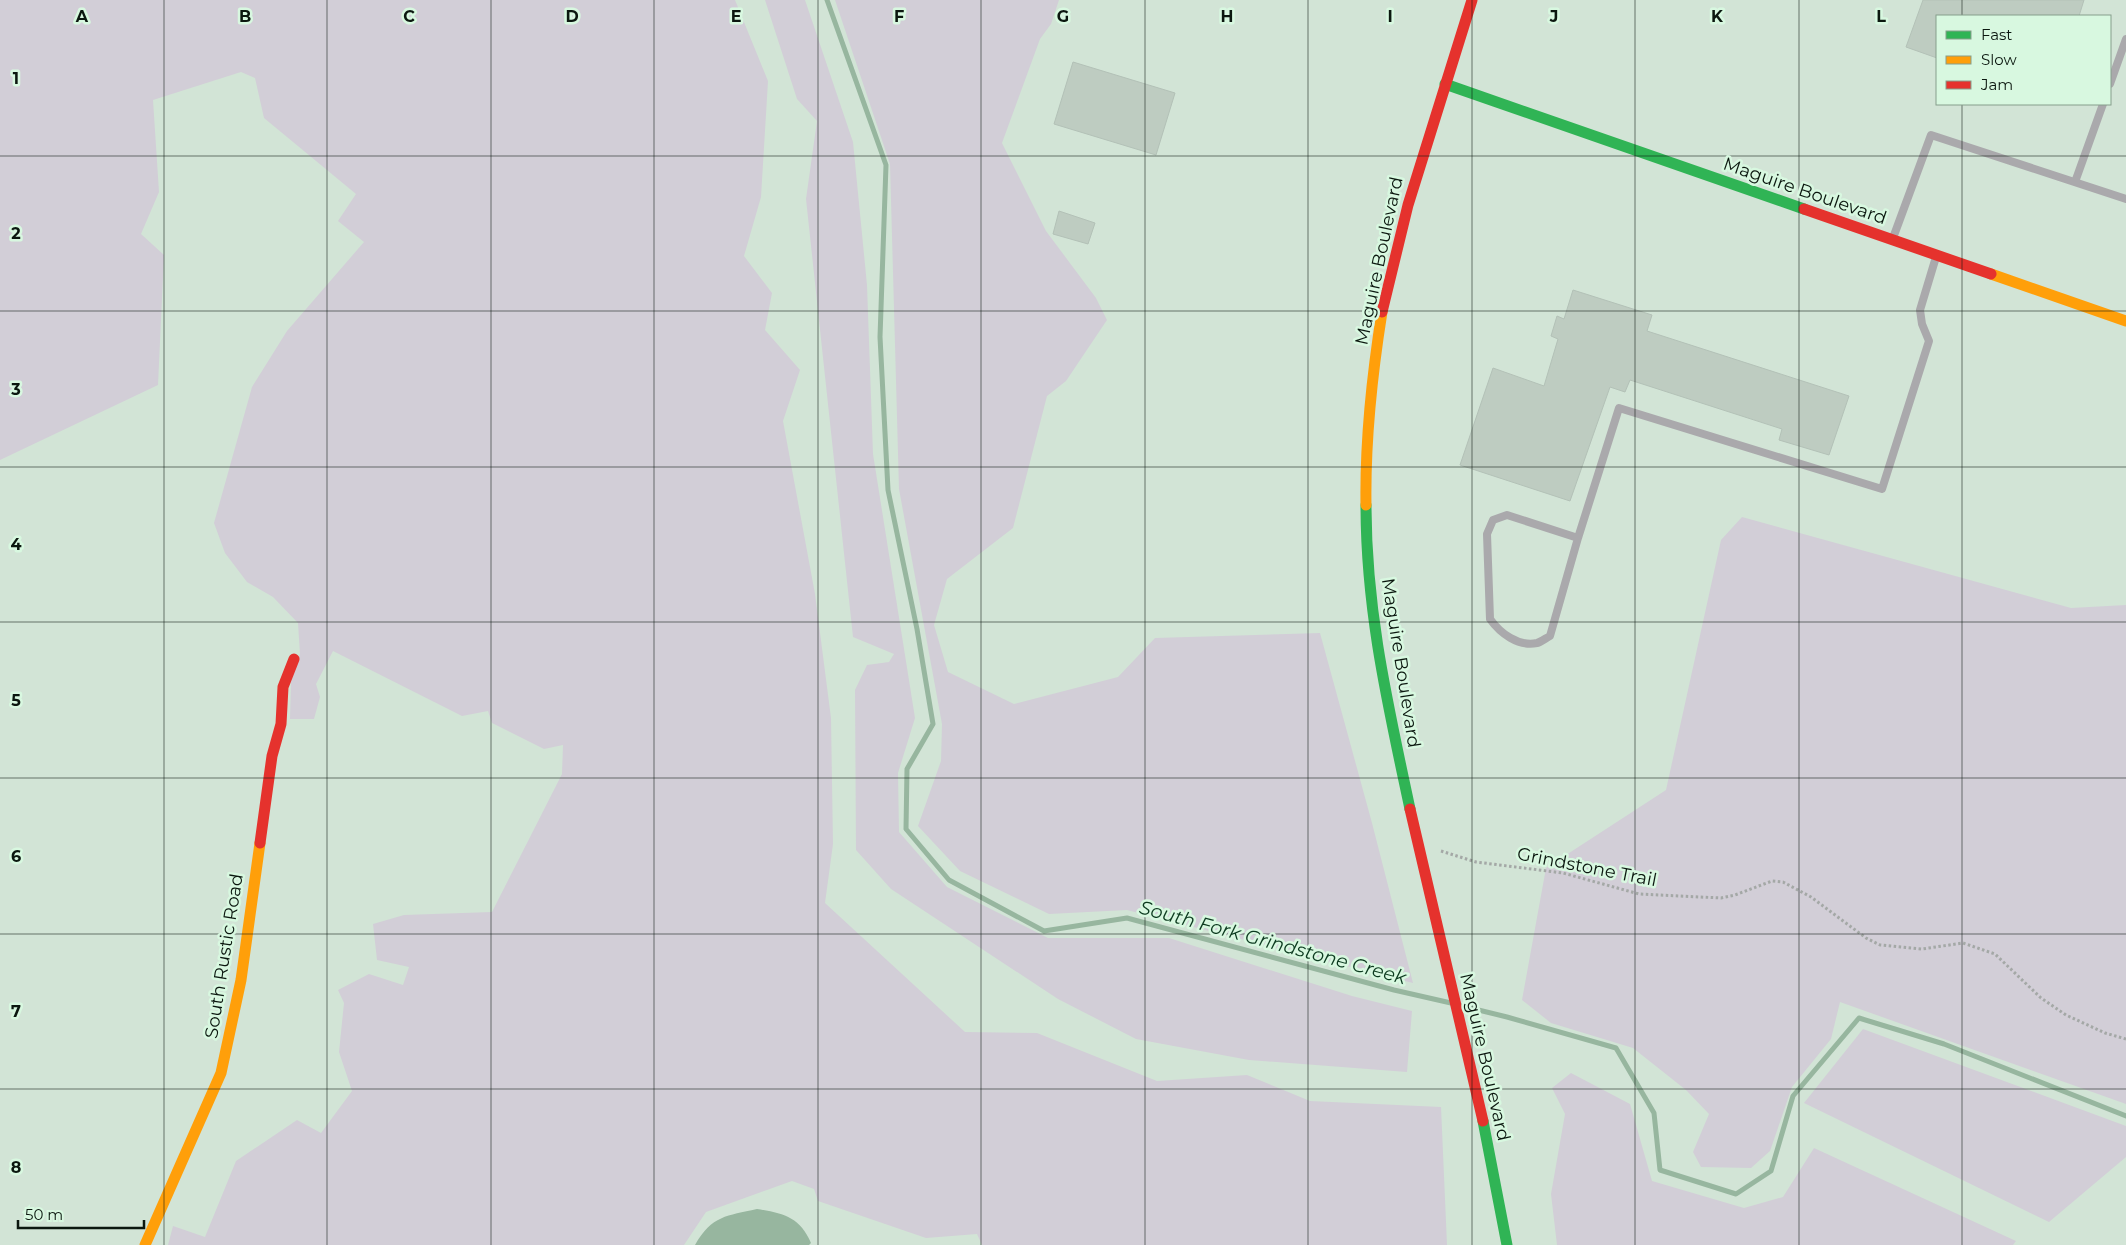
<svg xmlns="http://www.w3.org/2000/svg" width="2126" height="1245" font-family="Montserrat,sans-serif">
	<style>
		.green { fill: #d2ced7 }
		.water { fill: #97b69f }
		.lines { fill: none; stroke-linecap: round; stroke-linejoin: round }
		.stream { stroke: #97b69f; stroke-width: 5 }
		.building { fill: #beccc1; stroke: #b3c1b7 }
		.path { stroke: #a4a8a6; stroke-width: 3; stroke-dasharray: 2.5 2.5; stroke-linecap: butt }
		.lane { stroke: #aaa9ac; stroke-width: 8 }
		.fast { stroke: #30b455; stroke-width: 11 }
		.slow { stroke: #ff9f0a; stroke-width: 11 }
		.jam { stroke: #e5322d; stroke-width: 11 }
		.grid { fill: none; stroke: #0b170f; stroke-width: 1; stroke-opacity: 0.55 }
		.labels { text-anchor: middle; stroke-width: 5; stroke-linejoin: round; paint-order: stroke }
		.street-label { font-size: 18px; fill: #0b170f; stroke: #d8f8e0 }
		.water-label { font-size: 19px; font-style: italic; fill: #0c3a1f; stroke: #d8f8e0 }
		.grid-label { font-size: 16px; text-anchor: middle; font-weight: bold; fill: #0b170f; stroke: #d8f8e0; stroke-width: 5; stroke-linejoin: round; paint-order: stroke }
	</style>
	<rect width="100%" height="100%" fill="#d2e4d6"/>
	<path class="green" d="M0,0H735L768,81L761,197L744,256L772,293L765,330L800,370L783,421L815,594L831,718L833,844L825,903L965,1032L1037,1033L1157,1081L1247,1075L1310,1101L1441,1107L1447,1245H982L977,1234L926,1238L818,1201L814,1189L792,1181L706,1212L684,1245H168L173,1226L205,1237L236,1161L297,1120L321,1133L352,1091L339,1052L344,1003L338,990L369,974L403,985L409,967L377,960L373,924L404,915L492,912L562,774L563,745L544,749L492,723L488,711L462,716L333,651L316,684L320,697L314,719H290L291,682L300,654L298,623L273,597L247,582L225,553L214,523L252,387L287,331L364,242L338,221L356,194L264,118L255,78L241,72L153,100L159,192L141,234L164,255L158,385L0,460Z
		M765,0H805L853,142L867,285L873,454L915,718L898,773L899,832L947,887L1048,938H1169L1352,996L1412,1011L1407,1072L1249,1060L1136,1039L1058,999L891,889L856,850L855,690L867,665L889,662L894,654L853,637L806,199L817,121L797,99Z
		M835,0H1059L1051,24L1040,39L1002,143L1046,231L1096,298L1107,320L1066,381L1047,396L1013,528L947,579L934,625L948,672L1014,704L1118,677L1155,638L1320,633L1372,823L1413,983L1127,910L1049,914L960,871L918,826L941,761L942,724L899,489L890,164Z
		M1742,517L2071,608L2126,605V1104L1840,1002L1831,1039L1792,1087L1770,1151L1751,1168L1701,1167L1693,1152L1709,1114L1686,1090L1633,1048L1551,1023L1522,1000L1546,868L1666,790L1721,540Z
		M1863,1029L2126,1126V1157L2049,1222L1804,1103Z
		M1571,1073L1630,1104L1652,1181L1744,1208L1783,1197L1814,1148L2016,1241L2013,1245H1557L1551,1194L1565,1114L1552,1088Z"/>
	<path class="water" d="M757,1209C783,1213 800,1217 811,1243L809,1245H695C712,1215 727,1216 757,1209Z"/>
	<g class="lines">
		<path class="stream" d="M827,0L886,165L880,337L888,490L917,629L933,724L907,769L906,829L949,880L1044,931L1127,918L1394,990L1451,1003
			M1462,1006L1507,1017L1616,1048L1654,1113L1660,1170L1736,1194L1771,1171L1793,1096L1859,1018L1944,1044L2126,1116"/>
	</g>
	<path class="building" d="M1923,0H2084L2079,16H1937V58L1906,47Z
		M1073,62L1175,93L1156,155L1054,124Z
		M1059,211L1095,223L1088,244L1053,234Z
		M1573,290L1652,315L1647,331L1849,396L1829,455L1779,440L1782,429L1630,380L1625,392L1610,387L1570,501L1460,465L1493,368L1544,386L1558,339L1551,336L1557,316L1564,319Z"/>
	<g class="lines">
		<path class="path" d="M1441,851L1476,862L1563,873L1639,894L1721,898L1735,895L1772,881L1783,882L1811,897L1866,938L1880,945L1922,949L1963,943L1995,954L2041,998L2066,1015L2105,1033L2126,1039"/>
		<path class="lane" d="M2110,84L2126,39
			M2075,182L2103,104
			M1893,238L1931,135L2126,199
			M1578,538L1507,515L1493,520L1487,534L1490,619C1500,633 1518,647 1537,643C1541,642 1546,638 1550,636L1578,538L1619,408L1882,489L1929,341L1922,324L1920,310L1936,257"/>
		<path class="fast" d="M1445,84L1804,209
			M1366,505C1366,612 1388,705 1410,809
			M1483,1121L1507,1245"/>
		<path class="slow" d="M1991,274L2126,321
			M1366,505C1365,440 1372,375 1382,312
			M145,1245L221,1073L241,980L260,843"/>
		<path class="jam" d="M1804,209L1991,274
			M1382,312L1408,205L1472,0
			M1410,809L1483,1121
			M260,843L272,756L281,724L283,687L294,659"/>
	</g>
	<path class="grid" d="M164,0V1245M327,0V1245M491,0V1245M654,0V1245M818,0V1245M981,0V1245M1145,0V1245M1308,0V1245M1472,0V1245M1635,0V1245M1799,0V1245M1962,0V16M1962,104V1245M0,156H2126M0,311H2126M0,467H2126M0,622H2126M0,778H2126M0,934H2126M0,1089H2126"/>
	<g class="labels">
		<g class="street-label">
			<text transform="translate(1805 191) rotate(19)" y="6">Maguire Boulevard</text>
			<text transform="translate(1379 261) rotate(-78)" y="6">Maguire Boulevard</text>
			<text transform="translate(1401 663) rotate(81)" y="6">Maguire Boulevard</text>
			<text transform="translate(1587 867) rotate(11)" y="6">Grindstone Trail</text>
			<text transform="translate(224 956) rotate(-81)" y="6">South Rustic Road</text>
			<text transform="translate(1485 1057) rotate(77)" y="6">Maguire Boulevard</text>
		</g>
		<g class="water-label">
			<text transform="translate(1273 942) rotate(15)" y="7">South Fork Grindstone Creek</text>
		</g>
	</g>
	<g class="grid-label">
		<text x="82" y="22">A</text>
		<text x="245" y="22">B</text>
		<text x="409" y="22">C</text>
		<text x="572" y="22">D</text>
		<text x="736" y="22">E</text>
		<text x="899" y="22">F</text>
		<text x="1063" y="22">G</text>
		<text x="1227" y="22">H</text>
		<text x="1390" y="22">I</text>
		<text x="1554" y="22">J</text>
		<text x="1717" y="22">K</text>
		<text x="1881" y="22">L</text>
		<text x="16" y="84">1</text>
		<text x="16" y="239">2</text>
		<text x="16" y="395">3</text>
		<text x="16" y="550">4</text>
		<text x="16" y="706">5</text>
		<text x="16" y="862">6</text>
		<text x="16" y="1017">7</text>
		<text x="16" y="1173">8</text>
	</g>
	<rect x="1936" y="15" width="175" height="90" fill="#d8f8e0" stroke="#869e8c"/>
	<rect x="1946" y="31" width="25" height="8" fill="#30b455" stroke="#869e8c"/>
	<text x="1981" y="40" font-size="15" fill="#0b170f">Fast</text>
	<rect x="1946" y="56" width="25" height="8" fill="#ff9f0a" stroke="#869e8c"/>
	<text x="1981" y="65" font-size="15" fill="#0b170f">Slow</text>
	<rect x="1946" y="81" width="25" height="8" fill="#e5322d" stroke="#869e8c"/>
	<text x="1981" y="90" font-size="15" fill="#0b170f">Jam</text>
	<path d="M18 1220v8h126v-8" fill="none" stroke="#0b170f" stroke-width="2.5"/>
	<text x="25" y="1220" font-size="15" fill="#0b170f" stroke="#d8f8e0" stroke-width="4" paint-order="stroke">50 m</text>
</svg>
